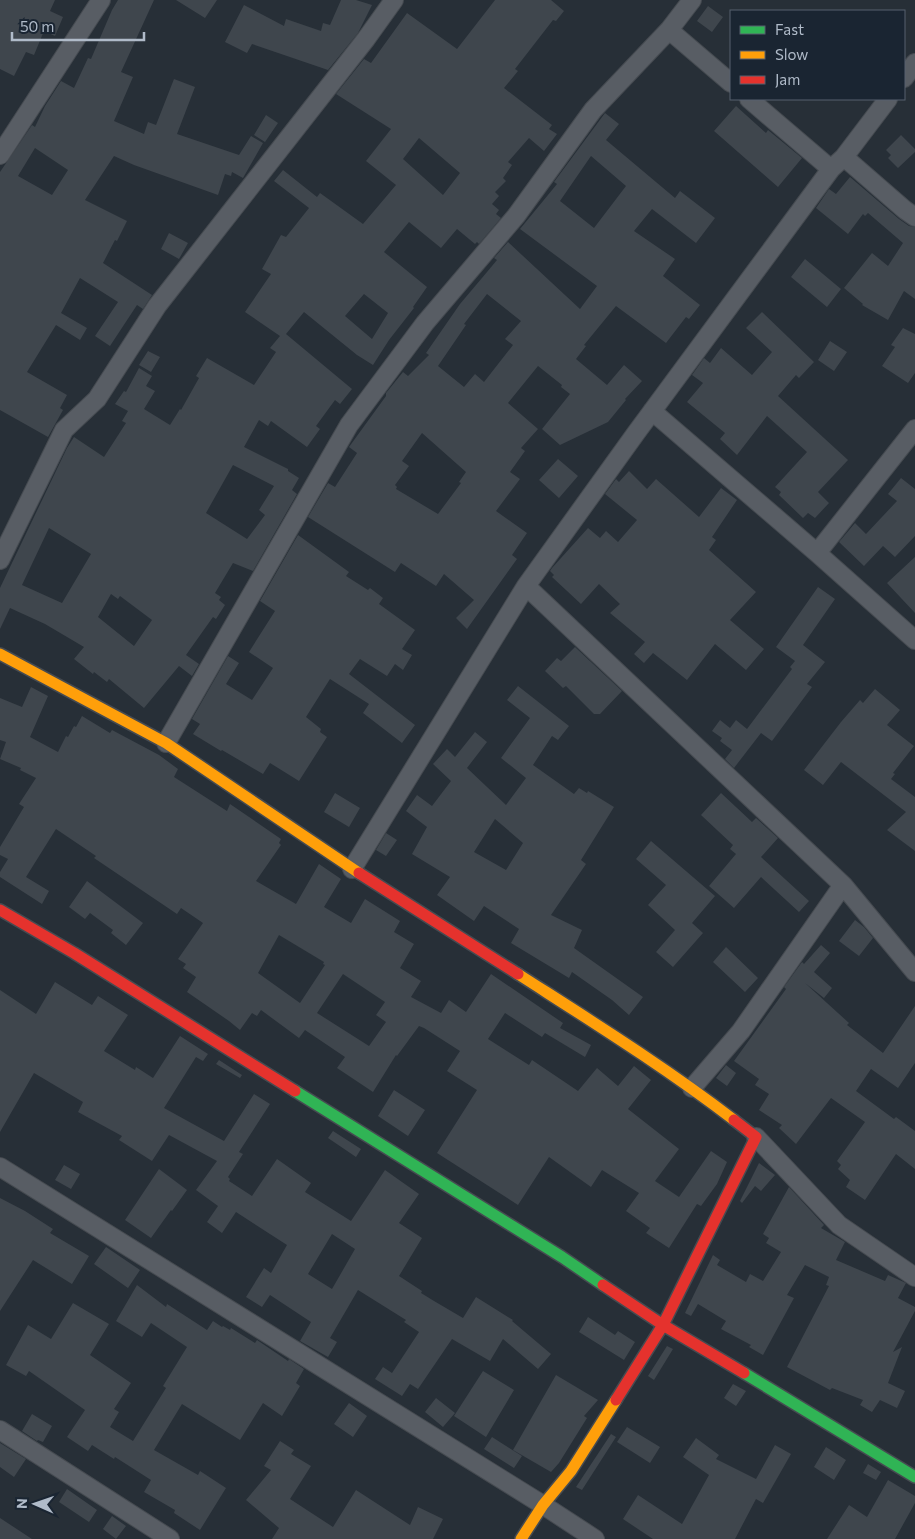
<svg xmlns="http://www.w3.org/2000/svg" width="915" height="1539" font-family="Commissioner,sans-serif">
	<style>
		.building { fill: #3f464d; fill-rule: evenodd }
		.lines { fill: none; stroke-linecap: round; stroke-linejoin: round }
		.street-casing { stroke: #464b51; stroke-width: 20 }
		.fast-casing { stroke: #464b51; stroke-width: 14 }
		.slow-casing { stroke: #464b51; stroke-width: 14 }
		.jam-casing { stroke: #464b51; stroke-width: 14 }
		.street { stroke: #585d64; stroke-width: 18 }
		.fast { stroke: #30b455; stroke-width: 11 }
		.slow { stroke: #ff9f0a; stroke-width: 11 }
		.jam { stroke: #e5322d; stroke-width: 11 }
	</style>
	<rect width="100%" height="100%" fill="#272f37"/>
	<path class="building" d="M0,0H55L50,11L63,17L55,36L44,31L34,55L26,52L14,76L0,69Z
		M118,0H154L121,72L133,77L114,121L144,134L148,122L156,125L174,79L195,87L177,134L239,155L251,136L263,143L243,178L232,172L231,176L225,174L218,195L134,165L114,156L85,200L127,221L117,241L115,240L103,263L152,295L143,309L137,305L110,346L95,336L118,302L80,278L61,313L87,328L80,340L56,325L27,372L67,395L60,408L63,410L48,437L0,410V172L32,125L35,127L45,106L61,81L74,88L88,58L91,59L112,10ZM35,148L68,170L52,195L18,176Z
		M176,0H217L205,18Z
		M341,0H356L372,5L358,33L328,70L252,44L247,53L225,42L244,5L284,26L286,19L321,31L323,23L330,25Z
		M495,0H551L564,11L556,21L553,20L515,69L518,71L504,88L552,125L549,129L557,134L544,151L529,138L508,162L512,165L503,178L506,181L495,192L499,196L492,204L499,210L496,214L501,218L479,244L477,242L475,244L457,229L441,248L409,222L384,252L427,287L413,307L414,308L389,340L373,365L357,355L304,312L286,334L352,389L340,404L335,400L316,426L320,429L307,447L271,421L268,426L259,420L244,447L288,469V471L299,478L292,490L297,494L253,571L233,563L215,593L221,597L219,600L225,605L216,619L213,617L186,655L199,664L192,676L179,666L144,708L109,679L107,682L94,672L93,674L74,659L84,647L45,624L10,608L0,629V588L67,448L74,437L104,457L126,423L122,421L128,411L115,404L124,391L126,392L139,368L152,376L146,386L155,391L144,409L170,425L180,409L181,410L199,378L196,376L207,358L254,385L276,352L270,348L280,336L245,312L271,274L262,269L281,235L286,237L309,208L274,181L283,170L317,197L320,193L363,224L396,185L366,161L391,129L336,94L364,59L371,63L407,13L457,49ZM419,138L460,173L443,195L403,159ZM364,294L388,313L372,339L345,316ZM233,465L274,486L259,510L265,515L247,539L206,513ZM49,528L91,554L62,603L22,585ZM111,594L118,599L120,596L152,620L134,646L98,617Z
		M708,6L723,17L712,32L697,21Z
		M736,106L766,133L768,130L802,158L778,187L714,131Z
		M605,113L619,124L606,140L675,198L680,191L715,218L696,243L652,209L634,231L675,259L663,276L700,305L689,319L686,317L666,343L616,306L584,345L586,346L576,359L607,385L624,365L642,381L625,399L626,400L608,422L560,445L542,429L570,394L561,387L562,385L538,366L508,403L538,429L521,448L525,451L510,472L520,479L496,511L527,533L512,555L517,559L467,629L456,618L474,600L444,574L436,586L401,563L395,572L308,517L328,483L335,487L357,453L349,447L386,396V393L403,372L408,376L429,355L426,353L460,304L487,272L497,260L494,258L508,242L580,309L597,286L520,229L557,184L554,182ZM591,156L626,186L594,228L560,201ZM487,294L521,321L505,339L513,345L484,382L475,374L464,387L438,366L466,325L464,324ZM422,433L466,472L459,482L461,483L438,514L396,489L397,487L395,485L409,466L402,461Z
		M266,115L278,123L265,142L254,135Z
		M901,135L915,149V152L898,168L888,158L891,155L886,150Z
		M850,177L899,219L909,226L915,227V299L904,291L888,320L862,305L863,304L844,288L872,253L888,266L903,243L868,213L865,216L863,214L848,234L816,208L829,189L836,194Z
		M169,233L188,243L179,259L161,249Z
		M805,259L841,289L827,307L791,277Z
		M762,312L814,362L799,378L796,375L778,396L848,460L818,492L829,503L815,518L808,513L803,518L779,495L781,492L775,487L807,452L767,416L737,455L720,439L725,433L687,402L703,383L692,375L704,358L710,363L721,348L752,375L772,352L746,328Z
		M903,328L915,334V373L908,383L882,366L895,347L891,345Z
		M830,341L847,352L834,371L818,360Z
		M148,351L160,357L151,372L139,365Z
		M558,459L578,476L559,498L539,480Z
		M629,471L647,489L656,479L699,517L721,488L737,500L712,537L716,540L709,550L756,592L730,620L764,649L746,670L715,644L687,680L653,653L644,663L634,654L645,642L610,613L620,604L599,584L581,604L552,577L554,575L550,571L552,568L588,528L600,538L606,531L618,542L637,520L605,494L616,479L619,482Z
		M901,478L915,489V536L895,557L883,546L864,566L839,542L855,523L866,534L897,501L888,494Z
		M298,535L349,572L346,576L368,590L370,588L383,598L379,604L415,630L402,649L412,655L403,670L395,664L387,676L360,659L349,674L415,725L402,743L363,713L369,704L330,679L306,717L321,729L320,732L327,737L299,781L270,763L263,774L222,750L221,751L193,734L200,724L192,719L228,656L239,663L226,684L252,700L273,668L249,652L275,611L260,601Z
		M915,557V613L887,583Z
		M818,587L835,599L803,645L825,662L807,684L812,687L772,741L761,733L734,768L725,759L732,750L720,741L722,738L712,731L720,720L730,728L736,720L747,729L792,669L790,667L795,661L776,647Z
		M575,647L622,691L600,714H594L566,686L563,688L545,671L557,658L561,661Z
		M518,686L569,726L558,740L552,736L533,765L574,794L579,788L587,793L588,791L614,807L581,860L586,864L551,915L582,930L574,948L643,997L629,1015L612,1000L572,972L569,978L511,943L519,929L484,906L474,921L437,895L450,877L412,854L427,827L406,811L417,795L432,806L451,781L433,764L447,749L455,757L475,732L487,742L467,768L506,805L526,778L501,758L530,718L507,700ZM495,819L523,843L506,870L474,852Z
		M31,687L48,696L30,737L58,752L66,736L68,737L74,726L76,727L82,716L110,733L112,730L159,755L178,769L174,777L227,811L230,804L281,839L279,843L281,845L256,881L296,904L319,864L341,879L324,907L351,923L365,899L400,921L394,932L414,944L400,968L421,981L411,997L441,1013L449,1000L466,1012L491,974L563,1023L560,1028L591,1045L585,1057L545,1033L542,1037L505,1013L488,1039L529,1065L532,1060L578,1091L597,1068L618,1086L634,1066L651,1080L628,1109L679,1149L655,1181L679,1197L711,1151L727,1162L717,1184L701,1206L697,1204L669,1248L646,1233L650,1228L626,1211L639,1193L602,1170L591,1187L549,1157L518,1205L437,1153L477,1090L447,1071L460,1051L424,1028L419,1026L397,1056L396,1055L373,1092L337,1068L345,1057L305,1030L299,1038L261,1010L257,1016L252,1013L240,1030L229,1021L187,992L196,977L183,968L186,964L178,959L203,923L181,908L177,914L94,858L96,856L56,829L26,877L49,891L42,904L0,877V872L8,859L0,855V847L24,807L19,804L36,778L20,770L21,768L0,759L6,742L0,740V698L22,707ZM279,935L324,962L323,964L325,965L300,1003L258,973ZM343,974L385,1002L376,1015L386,1022L369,1046L317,1013Z
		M875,689L900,710L887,725L914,746L893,773L895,774L891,779L915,797V851L887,830L906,812L841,762L823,785L804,770L841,722L860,700L863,703Z
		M335,793L360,808L349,827L324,812Z
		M721,793L752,822L756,818L778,838L761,857L809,901L799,912L761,877L734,908L709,886L736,854L730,849L733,845L701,815Z
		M386,833L397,840L386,856L376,850Z
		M651,841L715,896L692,923L703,933L673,967L656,952L675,930L648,905L666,885L636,859Z
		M87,881L143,923L126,945L111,933L113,930L90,913L85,919L69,907Z
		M855,920L864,927L873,938L859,956L839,941Z
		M821,945L830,953L814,972L832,988L824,998L805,983L849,1023L847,1025L883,1053L915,1006V1063L898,1088L871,1069L856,1091L894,1119L896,1117L915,1131V1169L896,1154L865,1200L846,1187L850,1180L838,1169L841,1165L837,1161L865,1122L831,1098L796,1144L779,1128L782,1125L759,1110L769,1094L755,1085L759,1079L734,1061L786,989L784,987L802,962L804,964Z
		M726,947L758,978L745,992L713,962Z
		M55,982L92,1005L98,996L128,1015L104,1051L135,1070L136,1067L153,1078L180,1036L208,1054L203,1061L196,1057L164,1108L224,1141L254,1094L270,1104L239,1152L243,1154L228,1177L230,1179L229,1181L252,1196L277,1159L311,1183L305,1192L351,1221L385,1170L419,1194L399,1223L422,1238L399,1276L422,1291L421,1293L434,1301L463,1318L476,1297L513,1320L512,1321L551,1354L538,1369L503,1339L490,1361L452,1339L418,1389L410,1384L402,1396L375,1379L383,1367L392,1373L419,1332L404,1322L406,1320L358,1290L330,1338L337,1342L328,1357L300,1341L311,1322L270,1295L262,1307L246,1297L264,1268L271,1273L287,1245L236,1212L222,1233L207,1222L218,1206L196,1190L217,1161L169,1135L152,1161L119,1140L122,1136L78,1112L83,1102L34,1073L0,1132V990L36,1014ZM332,1234L355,1249L332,1289L308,1274Z
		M219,1060L242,1075L240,1078L216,1064Z
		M726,1065L736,1073L727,1086L716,1078Z
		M394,1090L425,1110L408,1136L378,1116Z
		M333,1131L361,1149L356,1157L328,1138Z
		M759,1163L775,1175L761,1191L755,1186L742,1203L740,1201Z
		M64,1165L80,1174L71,1189L55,1180Z
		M159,1169L187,1190L172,1211L171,1210L151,1238L125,1220Z
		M789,1187L824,1225L821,1228L845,1242L836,1260L885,1281L888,1275L906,1283L898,1298L915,1307V1311L893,1352L902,1347L888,1383L905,1391L897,1408L880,1400L872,1412L860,1405L863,1400L832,1388L830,1390L787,1367L829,1286L826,1285L829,1277L805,1265L787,1295L794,1298L763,1355L749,1347L751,1345L721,1329L726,1321L698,1304L691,1316L685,1313L713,1255L720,1260L717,1265L746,1282L750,1274L763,1281L781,1252L766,1243L769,1238L763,1234Z
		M0,1198L25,1211L53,1229L50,1233L89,1256L72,1284L33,1260L0,1311Z
		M106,1247L140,1270L128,1288L94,1264Z
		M137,1285L166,1307L167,1304L207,1330L213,1321L222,1327L223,1326L230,1330L231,1328L255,1343L257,1340L288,1361L289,1359L304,1369L296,1383L300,1386L282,1416L263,1403L240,1440L182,1404L154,1450L198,1475L200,1471L226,1488L200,1530L174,1513L175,1510L144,1492L151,1480L115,1457L114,1459L92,1445L88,1451L67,1437L85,1410L29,1371L26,1376L6,1365L28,1325L51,1339L73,1303L109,1324L90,1355L131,1383L114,1409L119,1412L110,1427L133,1441L166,1388L163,1386L187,1347L151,1323L142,1337L116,1321Z
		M588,1317L615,1335L618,1331L635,1342L624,1360L579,1332Z
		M667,1346L673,1349L654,1380L648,1376Z
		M483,1371L514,1390L486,1437L454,1416Z
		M556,1375L598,1400L584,1416L587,1418L559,1463L551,1472L513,1450Z
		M733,1384L746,1391L736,1406L724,1398Z
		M436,1398L455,1413L443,1427L425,1412Z
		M349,1403L367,1416L353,1437L334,1424Z
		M32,1414L52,1426L43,1442L38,1440L37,1441L22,1431Z
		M627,1427L660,1447L650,1463L617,1442Z
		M611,1434L616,1437L582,1490L576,1487Z
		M492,1437L522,1456L514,1468L484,1449Z
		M696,1438L719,1455L716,1459L756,1479L775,1445L791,1454L763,1503L756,1499L735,1539H653L623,1519L638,1495L682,1524L709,1475L683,1457Z
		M280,1441L294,1450L291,1454L311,1466L290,1499L333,1527L356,1490L410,1525L418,1507L443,1519L433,1539H272L279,1528L246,1500L271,1470L264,1466Z
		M0,1443L26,1459L14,1477L0,1467Z
		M826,1447L846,1460L834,1480L814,1467Z
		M868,1464L881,1472L876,1480L863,1473Z
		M888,1480L915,1496V1503L895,1539H827L849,1505L867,1517Z
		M67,1489L97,1510L89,1522L59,1502Z
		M112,1516L126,1526L116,1539L103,1529Z
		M0,1518L32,1539H0Z"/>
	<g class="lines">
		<defs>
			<path id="street" d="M669,30L731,83
				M904,78L915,63
				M749,99L831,169
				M0,155L101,0
				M844,157L905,210L915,217
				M652,411L817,553L915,640
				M817,553L915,429
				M0,560L64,430L97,399L157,306L366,39L394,0
				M526,586L843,885L915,972
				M166,743L349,425L425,323L516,216L593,110L669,30L692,0
				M352,869L526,586L636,433L831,169L844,157L888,99
				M692,1088L741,1031L843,885
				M756,1137L839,1225L915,1277
				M0,1167L543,1505L595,1539
				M0,1430L170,1539"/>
			<path id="fast" d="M295,1091L562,1257L603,1285
				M744,1373L915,1477"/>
			<path id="slow" d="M0,654L166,743L359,873
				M518,974C591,1021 665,1067 734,1120
				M521,1539L543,1505L571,1471L616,1400"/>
			<path id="jam" d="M359,873L518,974
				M0,910L74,953L295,1091
				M603,1285L663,1325L744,1373
				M616,1400L663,1325L756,1137L734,1120"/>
		</defs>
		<use href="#street" class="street-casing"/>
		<use href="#fast" class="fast-casing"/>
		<use href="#slow" class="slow-casing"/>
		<use href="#jam" class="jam-casing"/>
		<use href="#street" class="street"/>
		<use href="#fast" class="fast"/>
		<use href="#slow" class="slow"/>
		<use href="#jam" class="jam"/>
	</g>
	<rect x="730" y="10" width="175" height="90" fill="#1a2532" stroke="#56616e"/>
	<rect x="740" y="26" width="25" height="8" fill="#30b455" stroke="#56616e"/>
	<text x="775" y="35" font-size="15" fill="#b0bbc9">Fast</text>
	<rect x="740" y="51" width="25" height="8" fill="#ff9f0a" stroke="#56616e"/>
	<text x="775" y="60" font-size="15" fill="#b0bbc9">Slow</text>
	<rect x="740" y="76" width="25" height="8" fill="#e5322d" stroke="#56616e"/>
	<text x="775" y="85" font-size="15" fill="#b0bbc9">Jam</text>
	<g transform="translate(35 1504) rotate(272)" stroke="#1a2532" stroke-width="4" paint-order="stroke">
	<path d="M0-4L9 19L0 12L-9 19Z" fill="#b0bbc9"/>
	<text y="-8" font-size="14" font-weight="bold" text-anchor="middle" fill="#b0bbc9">N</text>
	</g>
	<path d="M12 32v8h132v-8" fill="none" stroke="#b0bbc9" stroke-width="2.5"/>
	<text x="20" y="32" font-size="15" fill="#b0bbc9" stroke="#1a2532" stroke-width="4" paint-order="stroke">50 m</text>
</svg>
